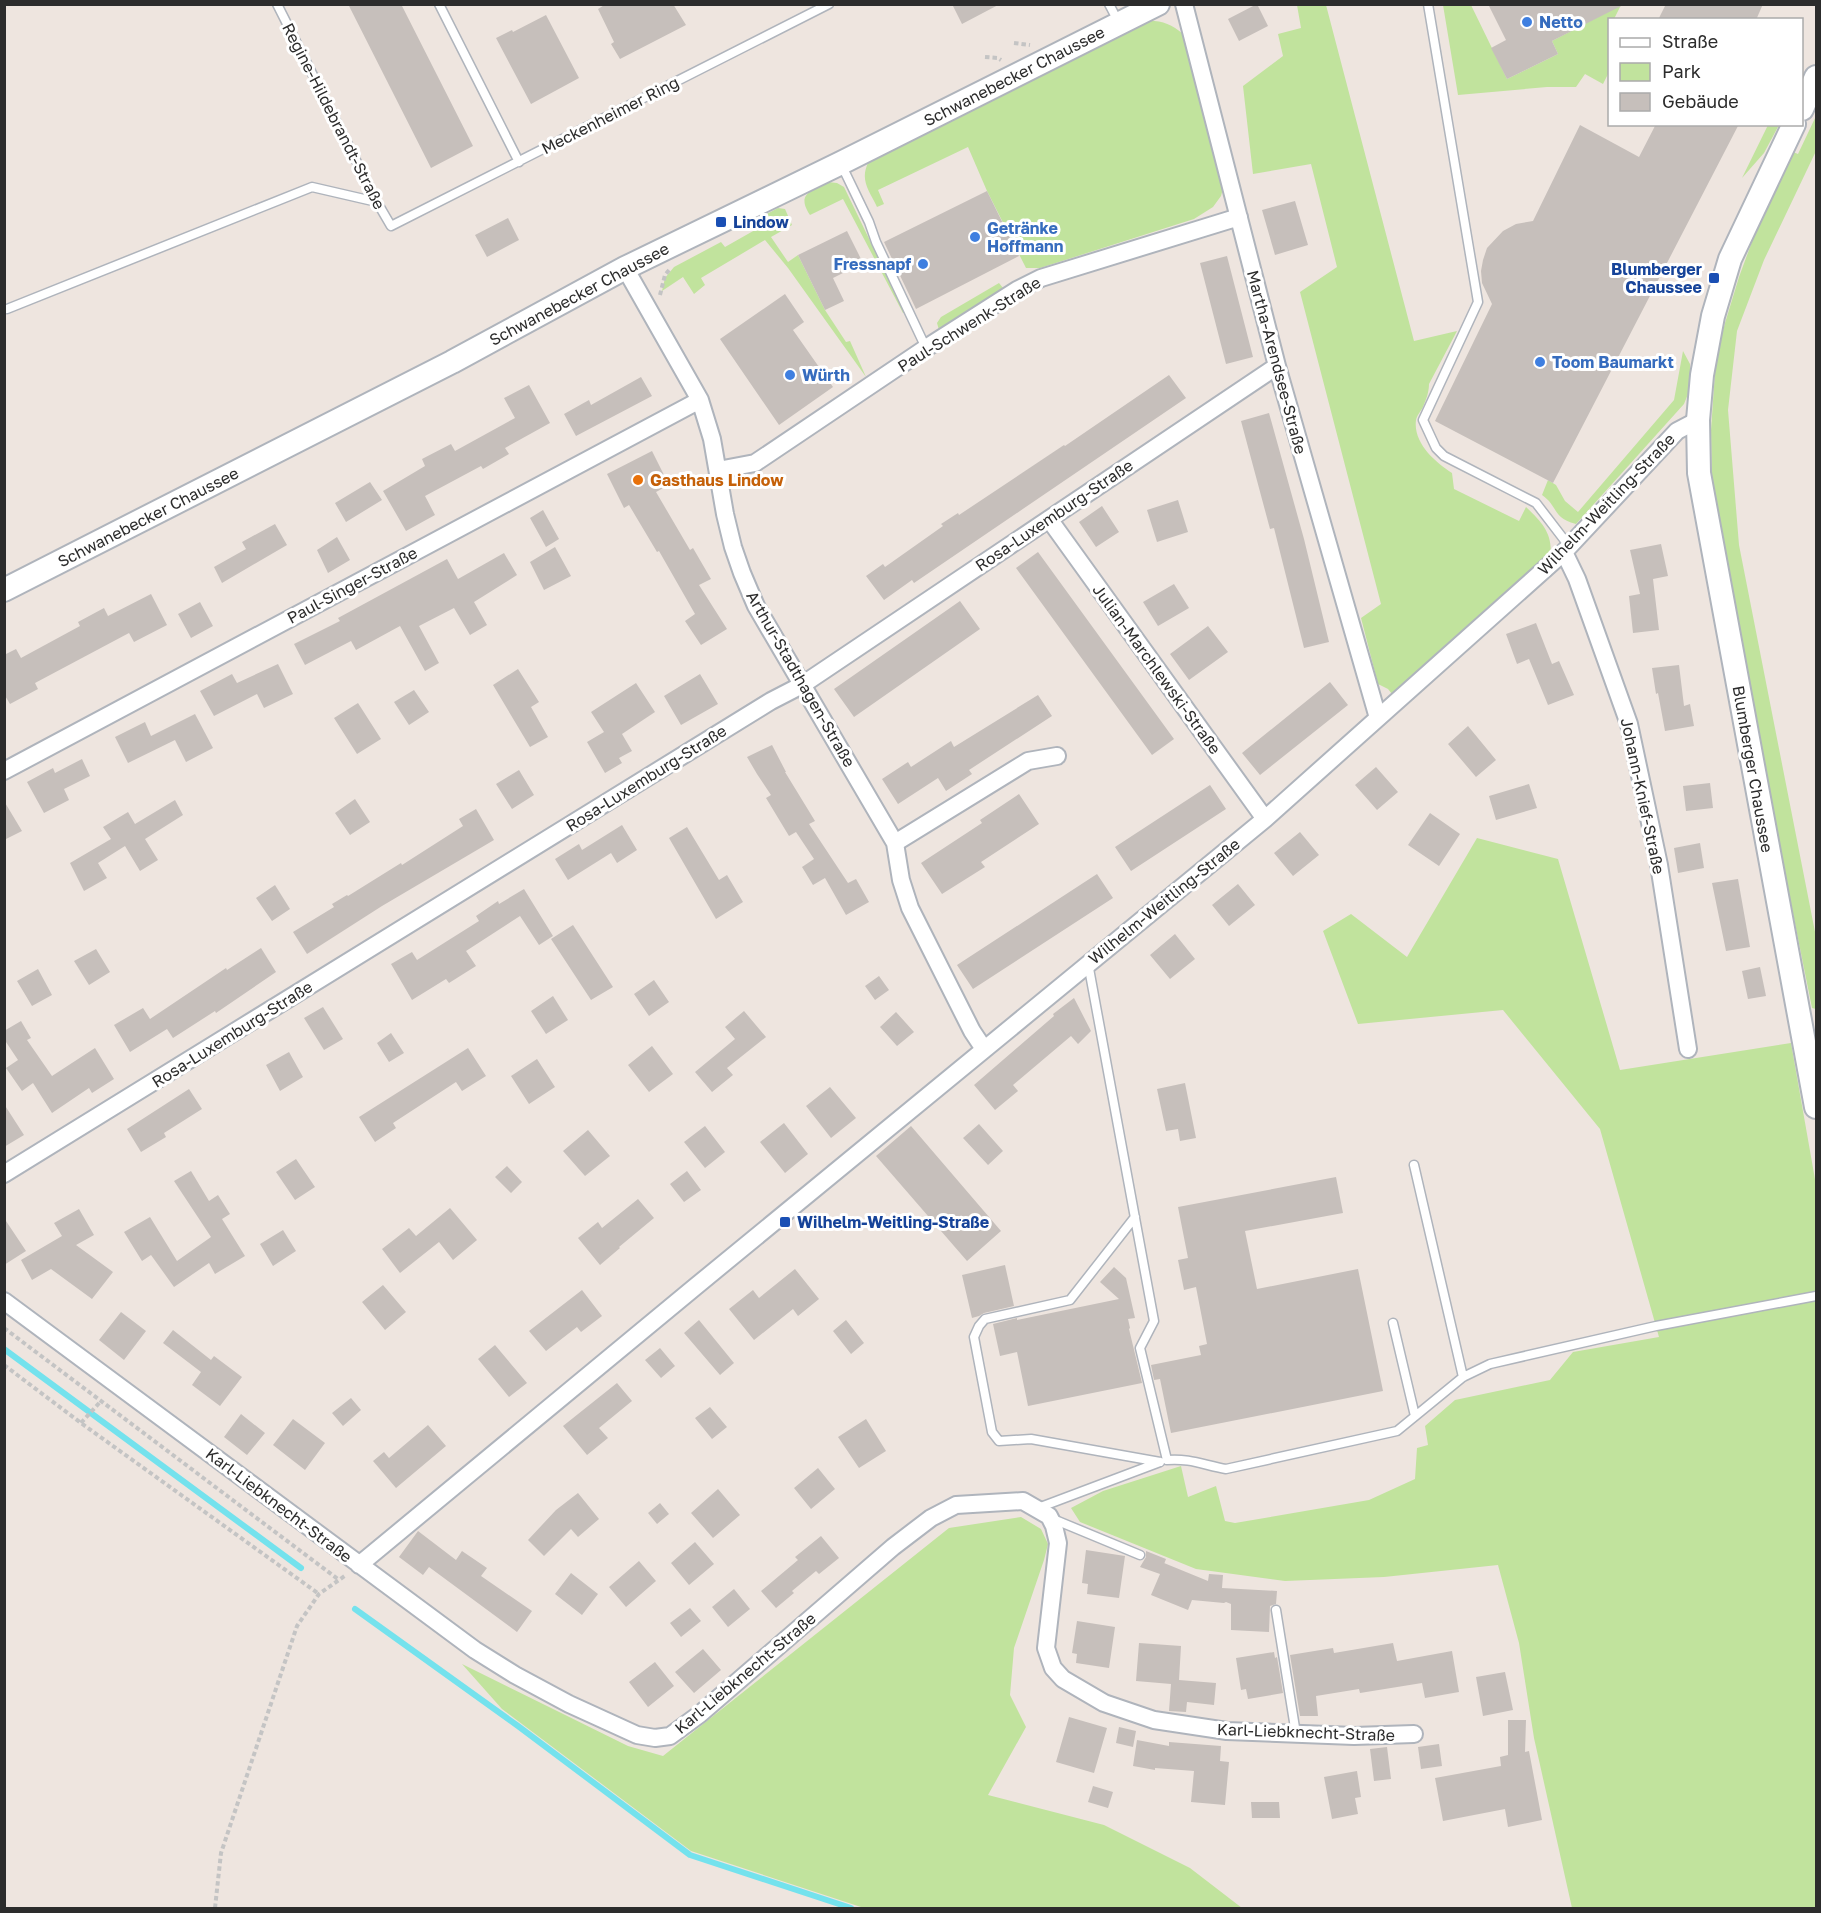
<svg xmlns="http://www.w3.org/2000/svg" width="1821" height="1913" font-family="'Golos Text',sans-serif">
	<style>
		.green { fill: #c1e39d }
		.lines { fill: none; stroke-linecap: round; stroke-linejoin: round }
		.stream { stroke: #74e2ed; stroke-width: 6 }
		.building { fill: #c6bfbb }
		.service-casing { stroke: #afb4bc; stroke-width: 11 }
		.minor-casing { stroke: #afb4bc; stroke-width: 20 }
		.secondary-casing { stroke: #afb4bc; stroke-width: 26 }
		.path { stroke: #c4c4c4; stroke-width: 4; stroke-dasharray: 4.5 3; stroke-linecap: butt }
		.service { stroke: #fff; stroke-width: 8 }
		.minor { stroke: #fff; stroke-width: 16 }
		.secondary { stroke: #fff; stroke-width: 22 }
		.shop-dot { fill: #3f7fe0; stroke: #fff; stroke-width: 2 }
		.transit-dot { fill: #1a4fb4; stroke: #fff; stroke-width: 2 }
		.food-dot { fill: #e8710a; stroke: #fff; stroke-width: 2 }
		.labels { text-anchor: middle; stroke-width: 6; stroke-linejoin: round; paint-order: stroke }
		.shop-label { font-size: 16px; font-weight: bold; fill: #366cbe; stroke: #fff; text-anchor: start }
		.street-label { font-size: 16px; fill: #2c2c2c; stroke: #fff }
		.transit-label { font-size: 16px; font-weight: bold; fill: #164399; stroke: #fff; text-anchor: start }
		.food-label { font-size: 16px; font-weight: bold; fill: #c56008; stroke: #fff; text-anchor: start }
	</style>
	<rect width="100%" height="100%" fill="#eee5df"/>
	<path class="green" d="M1297,5H1326L1414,341L1457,331L1429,384C1429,392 1426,400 1423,407C1421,411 1417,415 1416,420C1413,443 1435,462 1452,473L1454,489L1519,521L1526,507C1543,523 1554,535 1550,560L1392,694L1388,689L1378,684L1361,618L1381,604L1300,292L1337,267L1311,164L1253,174L1243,86L1283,56L1278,34L1301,28Z
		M1443,5H1471L1507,79L1558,54L1552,41L1621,5L1614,19L1610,20L1609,72L1603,84L1585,74L1576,87H1547L1458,95Z
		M1145,21C1161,20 1171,24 1183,34L1224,185L1221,196L1213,207L1194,219L1040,268H1026L987,191L968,147L878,190L884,204L877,207C869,190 859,180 869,161Z
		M1816,116V151L1764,260L1737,331L1728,410L1739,545L1816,937V1009L1812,1008L1741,655L1712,484L1711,430L1716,358L1725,323L1739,277L1757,228L1793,152L1798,154Z
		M1768,125H1779L1764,153L1742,178Z
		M828,182L837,183L844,187L905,313H903L843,199L810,215C796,194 811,191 828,182Z
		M778,208L785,209L792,225L771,237L788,262L798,255L825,310L846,342L850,341L866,377L788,268L765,240L701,278L705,285L694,294L683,277L662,291L665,278L674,267L721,242L725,247L762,226L761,217Z
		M999,283L1003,288L939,330L937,323L941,317Z
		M1683,351L1690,364V389L1684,404L1576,524C1552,518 1559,507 1542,495L1548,480L1556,485L1565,501L1578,512L1674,400Z
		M1477,838L1558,859L1620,1070L1791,1043L1816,1185V1908H1572L1534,1738L1519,1643L1498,1565L1384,1577L1285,1581L1196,1569L1080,1522L1071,1508L1103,1491L1181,1466L1188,1497L1216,1486L1225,1521L1235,1523L1369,1500L1415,1479L1417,1448L1428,1445L1425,1426L1455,1400L1550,1380L1573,1352L1659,1337L1600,1129L1503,1010L1358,1024L1323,931L1351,914L1407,957Z
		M1021,1517L1041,1529L1048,1544L1044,1560L1014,1648L1010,1695L1026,1727L988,1795L1104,1825L1190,1868L1242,1908H864L691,1851L502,1709L462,1664L628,1746L663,1756L949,1528Z"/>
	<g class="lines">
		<path class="stream" d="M4,1349L301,1568
			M355,1609L518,1726L690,1855L851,1908"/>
	</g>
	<path class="building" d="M348,4H401L473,146L431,168Z
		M606,4H673L686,25L620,59L611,44L614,42L598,9Z
		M952,4H1000L962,24Z
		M1257,4L1268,26L1239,41L1228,19Z
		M1488,4H1625L1552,41L1558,54L1507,79L1491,48L1506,40Z
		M1666,4H1763L1756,20H1658Z
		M546,15L579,78L531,104L496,38L512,30L513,32Z
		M1656,124H1739L1553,483L1435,421L1492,304L1482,283L1481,271L1483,260L1487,248L1503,231L1516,224L1533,221L1580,125L1639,157Z
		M987,191L1019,256L916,309L884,242Z
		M1295,201L1308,245L1275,255L1262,210Z
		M508,218L519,240L487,257L475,235Z
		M847,231L863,263L833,278L844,301L825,310L798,255Z
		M1227,256L1253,357L1226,364L1200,263Z
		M785,294L804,322L793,330L833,387L779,425L720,339Z
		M1169,375L1186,398L914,583L912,580L884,600L866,576L883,564L885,567L943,526L941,524L958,513L959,515L1064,445L1065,446Z
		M641,377L652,396L576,436L564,414L589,400L591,405Z
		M529,385L550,423L505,448L509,454L483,469L481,466L425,496L435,515L406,531L383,491L425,466L422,459L451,444L455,451L515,418L504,398Z
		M1269,413L1304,539L1329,642L1304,648L1274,528L1270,529L1241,421Z
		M652,451L669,485L656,492L690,550L693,548L711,579L699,585L727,629L701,645L685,621L695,614L659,551L657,552L629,505L624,508L607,474Z
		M370,482L382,500L346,522L335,503Z
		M1178,500L1188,532L1157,542L1147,510Z
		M1102,506L1119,532L1096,547L1079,522Z
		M543,510L559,539L546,547L530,518Z
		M275,524L287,545L222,583L214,567L246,549L242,542Z
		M337,537L350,560L328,573L317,550Z
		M1661,544L1668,576L1653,579L1659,630L1633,633L1629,596L1640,594L1630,550Z
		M555,547L571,576L544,590L530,562Z
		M1038,552L1174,739L1152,755L1016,568Z
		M504,553L517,575L474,602L487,625L470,635L454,608L419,626L439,663L425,671L400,626L356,650L351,641L305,665L294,644L340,621L338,618L447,559L458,579Z
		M1174,584L1189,608L1158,626L1143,602Z
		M151,594L167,625L134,642L129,633L35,683L38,689L10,704L4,694V655L16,649L21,658L80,626L78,622L104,608L108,616Z
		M960,601L980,629L854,717L834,689Z
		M200,602L213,626L191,638L178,614Z
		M1536,623L1552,664L1559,661L1574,695L1548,705L1529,659L1517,664L1506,634Z
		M1208,626L1228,652L1189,680L1170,654Z
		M278,664L293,694L264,708L257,694L214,716L200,691L232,674L237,683Z
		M1679,665L1684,706L1690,704L1694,726L1665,731L1658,693L1656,694L1652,668Z
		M518,669L539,702L531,707L548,737L530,747L493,685Z
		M700,674L718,704L681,725L664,696Z
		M1330,682L1348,705L1260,775L1242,753Z
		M636,683L655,712L622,734L632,751L619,758L622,763L605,773L587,742L604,732L591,712Z
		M414,690L429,712L409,725L394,702Z
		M1038,695L1052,716L969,770L972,774L946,791L938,778L898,804L882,779L908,762L911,767L951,741L954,747Z
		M358,703L381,739L357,754L334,718Z
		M195,714L213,748L186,762L175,740L128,763L115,737L145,722L151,736Z
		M1468,726L1496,760L1476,777L1448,744Z
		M772,745L786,772H785L815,821L809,824L848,883L856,879L869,902L846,915L825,878L813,885L802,867L814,859L796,832L789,836L766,798L771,795L757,774L747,757Z
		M82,759L90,776L64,789L69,800L44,813L27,782L53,768L55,773Z
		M1376,767L1398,792L1377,810L1355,785Z
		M519,770L534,795L512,809L496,784Z
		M1710,783L1713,808L1686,811L1683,786Z
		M1529,784L1537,808L1496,820L1489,796Z
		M1210,785L1226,809L1131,871L1115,847Z
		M1019,794L1039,824L981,862L985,867L942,894L921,863L982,823L980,820Z
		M355,799L370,822L350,835L335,813Z
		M175,800L183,815L145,839L158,860L140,871L125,846L98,863L107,878L84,891L70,863L111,839L103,827L128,812L135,824Z
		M4,801L22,831L4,840Z
		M476,809L494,840L382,906L307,954L293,932L334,907L332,904L347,895L348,896L401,863L402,865L463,826L459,819Z
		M1430,813L1460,834L1439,866L1408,845Z
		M622,825L637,850L617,863L611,853L568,880L555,859L579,844L582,850Z
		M687,827L719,880L727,875L743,902L716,919L669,838Z
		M1300,832L1319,855L1293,876L1274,853Z
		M1700,843L1704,868L1678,873L1674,848Z
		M1097,874L1113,898L973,989L957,965Z
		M1738,879L1750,947L1726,951L1712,883Z
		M1238,884L1255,905L1229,926L1212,905Z
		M275,885L290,909L272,921L256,898Z
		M524,889L553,936L539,945L520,916L466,951L476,966L449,983L446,979L412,1000L391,964L412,952L417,960L479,921L476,916L498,901L499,904Z
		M573,925L613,987L591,1000L551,939Z
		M1175,934L1195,959L1170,979L1150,955Z
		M261,948L276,972L216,1013L215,1011L173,1038L167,1029L130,1052L114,1025L143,1008L150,1019L226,968L227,970Z
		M96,949L110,972L89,985L74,961Z
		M1760,967L1766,996L1748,999L1742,971Z
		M38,969L52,995L32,1006L17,981Z
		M879,976L889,990L875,1000L865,986Z
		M654,980L669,1002L649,1016L634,994Z
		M553,996L568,1020L546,1034L531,1011Z
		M1074,998L1091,1031L1078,1044L1071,1036L1013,1085L1018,1091L995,1110L974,1085L1054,1016L1053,1014Z
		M323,1007L343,1039L324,1050L304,1018Z
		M744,1011L766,1037L727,1068L733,1075L712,1092L695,1072L735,1039L725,1027Z
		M896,1012L914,1032L897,1046L880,1027Z
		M21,1021L31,1038L27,1040L52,1076L95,1048L114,1079L92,1093L89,1088L52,1113L33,1083L22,1091L6,1068L18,1060L4,1039V1031Z
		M391,1033L404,1053L389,1062L377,1043Z
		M652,1046L673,1074L649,1092L628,1065Z
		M468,1048L486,1076L462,1091L456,1082L393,1123L396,1128L375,1142L359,1117Z
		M289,1052L303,1077L280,1091L266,1065Z
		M537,1059L555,1087L529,1104L511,1076Z
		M1185,1083L1196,1138L1180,1141L1178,1129L1166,1131L1157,1089Z
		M830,1087L856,1118L831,1138L806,1106Z
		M189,1089L202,1109L164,1133L166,1137L141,1152L127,1129Z
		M4,1104L24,1135L4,1147Z
		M784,1123L808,1154L785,1173L760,1142Z
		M979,1124L1003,1151L988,1165L963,1138Z
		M705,1126L725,1152L705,1168L684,1142Z
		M911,1126L1001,1231L967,1261L876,1156Z
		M588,1130L610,1156L585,1176L563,1151Z
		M296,1159L315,1187L295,1200L276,1172Z
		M507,1166L522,1182L511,1193L495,1177Z
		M191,1171L209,1201L218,1195L230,1214L222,1219L245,1256L215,1274L209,1263L174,1287L151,1255L142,1261L124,1232L150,1217L177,1261L211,1237L174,1181Z
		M687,1171L701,1190L684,1202L670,1184Z
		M1336,1177L1343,1213L1245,1231L1257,1289L1358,1269L1383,1391L1171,1433L1160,1379L1154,1380L1151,1365L1201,1355L1199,1346L1207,1344L1196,1287L1184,1290L1178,1260L1188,1258L1178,1207Z
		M638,1199L654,1218L619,1247L620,1248L600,1265L578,1238L598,1222L602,1228Z
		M450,1208L477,1240L453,1260L439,1242L400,1273L382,1249L409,1228L416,1236Z
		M79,1209L94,1235L76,1245L113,1272L92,1299L51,1269L32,1280L21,1260L62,1236L54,1223Z
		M4,1218L26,1251L4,1265Z
		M283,1230L296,1251L273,1266L260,1244Z
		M1005,1265L1014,1306L984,1313L979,1316L972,1318L962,1275Z
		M1114,1267L1126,1278L1135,1318L1128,1319L1130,1328L1129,1329L1142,1383L1028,1406L1017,1352L1000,1356L993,1324L1017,1318V1320L1119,1299L1100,1282Z
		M795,1269L819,1299L798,1316L793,1309L754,1340L729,1309L753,1290L759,1298Z
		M383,1285L406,1312L385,1330L362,1302Z
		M582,1290L602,1316L581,1332L577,1327L546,1351L529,1331Z
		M121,1312L146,1331L124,1360L99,1340Z
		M699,1320L734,1363L720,1375L684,1333Z
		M846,1320L864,1343L851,1354L833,1331Z
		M173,1330L211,1360L214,1356L242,1377L220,1406L192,1385L201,1372L163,1343Z
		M495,1345L527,1383L509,1397L478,1359Z
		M660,1348L675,1366L661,1378L645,1360Z
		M617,1383L632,1401L599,1428L608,1438L587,1455L563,1426Z
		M351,1398L361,1410L343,1426L332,1413Z
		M710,1407L727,1427L712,1439L695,1418Z
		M241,1414L265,1433L247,1455L224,1437Z
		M293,1419L325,1443L305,1470L273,1445Z
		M866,1419L886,1451L859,1468L838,1437Z
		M428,1425L446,1446L396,1488L373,1461L384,1452L389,1458Z
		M818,1468L835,1489L811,1509L794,1488Z
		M718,1489L740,1515L713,1538L691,1513Z
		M578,1493L599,1519L578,1537L571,1529L544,1556L528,1540L556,1510Z
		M660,1503L669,1514L657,1524L648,1513Z
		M418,1531L456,1560L462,1551L487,1568L481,1576L532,1611L517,1632L429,1567L423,1575L399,1557Z
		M821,1536L839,1558L819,1574L816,1571L792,1591L794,1593L776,1608L761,1591L798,1560L795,1557Z
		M695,1542L714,1564L689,1585L671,1563Z
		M1086,1550L1125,1556L1119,1598L1087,1594L1088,1584L1082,1583Z
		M1146,1551L1166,1559L1161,1572L1164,1563L1208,1581L1209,1574L1223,1575L1222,1588L1277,1591L1276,1604L1270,1606L1269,1632L1231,1630V1604L1226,1602L1224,1603L1192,1600L1188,1610L1151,1595L1160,1574L1140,1567L1146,1557Z
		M639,1561L656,1581L626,1607L609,1587Z
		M571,1573L598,1594L582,1615L555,1594Z
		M734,1589L750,1609L728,1627L712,1607Z
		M690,1608L701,1621L681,1637L670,1623Z
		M1077,1621L1115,1627L1109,1668L1076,1663L1077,1654L1072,1653Z
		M1139,1643L1181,1646L1179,1680L1216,1683L1214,1705L1187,1702L1186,1712L1169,1711L1171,1684L1136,1681Z
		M1393,1643L1397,1661L1452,1651L1459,1692L1425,1698L1422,1683L1360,1693L1359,1689L1316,1696L1318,1716H1300L1290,1655L1333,1648L1334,1653Z
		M703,1649L721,1670L694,1693L675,1672Z
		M1274,1652L1275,1658L1277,1657L1283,1693L1248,1699L1246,1689L1241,1690L1236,1658Z
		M655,1662L674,1686L648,1707L629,1682Z
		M1505,1672L1513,1710L1483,1716L1476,1677Z
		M1069,1717L1107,1728L1094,1773L1056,1762Z
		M1508,1720H1526L1525,1752L1529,1751L1542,1820L1508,1827L1505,1809L1443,1821L1435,1778L1501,1766L1500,1757L1508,1755Z
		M1119,1727L1136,1731L1133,1747L1116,1743Z
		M1137,1740L1169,1746V1742L1221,1746L1220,1761L1229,1762L1225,1805L1191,1802L1194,1771L1155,1768V1770L1133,1766Z
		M1439,1744L1442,1766L1421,1769L1418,1747Z
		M1387,1747L1391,1779L1374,1781L1370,1749Z
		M1357,1771L1361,1797L1355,1798L1358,1814L1332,1819L1324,1777Z
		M1093,1786L1113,1792L1108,1808L1088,1802Z
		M1251,1802H1279L1280,1818H1252Z"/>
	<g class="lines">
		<defs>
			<path id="service" d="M277,4L377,202L391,226L829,4
				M439,4L519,162
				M1109,4L1119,23
				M1428,4L1478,302L1423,420L1436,448L1444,456L1536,503L1569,546
				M841,164L869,222L876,242L926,348
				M7,309L312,187L377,202
				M1088,963L1154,1321L1140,1348L1167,1460C1189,1458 1204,1465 1226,1469L1397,1431L1463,1377L1490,1364L1656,1326L1816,1296
				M1414,1165L1463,1377
				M1135,1217L1070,1300L985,1319L979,1326L974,1337L992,1432L999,1441L1031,1439L1160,1462
				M1393,1323L1415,1416
				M1038,1508L1160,1462
				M1053,1519L1140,1555
				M1276,1610L1296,1734"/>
			<path id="minor" d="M1184,4L1277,366L1378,718
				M625,268L700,400L712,439L725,514L733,547L742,573L756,606L895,843L901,880L910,908L972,1031L984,1049
				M718,470L755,463L926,348L1017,290L1041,278L1239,217
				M1049,519L1265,819
				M1564,552L1577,579L1629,724L1659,865L1688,1049
				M4,771L700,400
				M895,843L1028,761L1057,756
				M4,1174L771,701L802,685L1277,366
				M4,1301L475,1650L515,1675L569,1704L637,1735L655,1738L670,1736L700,1714L893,1547L931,1518L956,1505L1023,1501L1049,1516L1054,1526L1058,1543L1046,1648L1053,1668L1063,1679L1104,1703L1154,1720L1227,1731L1354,1736L1414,1734
				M359,1565L695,1287L1265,819L1564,552L1677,431L1698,420"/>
			<path id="secondary" d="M1802,109L1816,77
				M1794,124L1730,259L1713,316L1702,375L1698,420L1699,473L1816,1107
				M4,590L452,362L625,268L841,163L1158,4"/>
		</defs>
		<use href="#service" class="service-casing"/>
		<use href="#minor" class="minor-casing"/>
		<use href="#secondary" class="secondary-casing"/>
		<path class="path" d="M1014,43L1030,45
			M985,57L998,58L1001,60
			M660,295L665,275L670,269
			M4,1328L339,1580
			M4,1365L81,1423L319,1594
			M81,1423L101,1401
			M215,1908L221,1853L297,1626L319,1594L346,1575"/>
		<use href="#service" class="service"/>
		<use href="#minor" class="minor"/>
		<use href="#secondary" class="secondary"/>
	</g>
	<g class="shop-dot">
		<circle cx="1527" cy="22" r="6"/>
		<circle cx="975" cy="237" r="6"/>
		<circle cx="923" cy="264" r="6"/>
		<circle cx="1540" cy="362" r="6"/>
		<circle cx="790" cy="375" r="6"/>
	</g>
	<g class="transit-dot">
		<rect x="715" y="216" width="12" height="12" rx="3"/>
		<rect x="1708" y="272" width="12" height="12" rx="3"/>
		<rect x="779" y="1216" width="12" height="12" rx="3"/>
	</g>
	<circle class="food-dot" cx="638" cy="480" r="6"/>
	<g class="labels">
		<g class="shop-label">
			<text x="1539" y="28">Netto</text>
			<text x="987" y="234">Getränke<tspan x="987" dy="18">Hoffmann</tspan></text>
			<text x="911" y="270" text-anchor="end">Fressnapf</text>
			<text x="1552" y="368">Toom Baumarkt</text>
			<text x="802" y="381">Würth</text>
		</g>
		<g class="street-label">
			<text transform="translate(1014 76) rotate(-27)" y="6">Schwanebecker Chaussee</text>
			<text transform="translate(610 115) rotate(-27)" y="6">Meckenheimer Ring</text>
			<text transform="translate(334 116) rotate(63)" y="6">Regine-Hildebrandt-Straße</text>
			<text transform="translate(579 294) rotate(-28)" y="6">Schwanebecker Chaussee</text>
			<text transform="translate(969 324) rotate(-32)" y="6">Paul-Schwenk-Straße</text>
			<text transform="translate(1277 362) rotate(75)" y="6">Martha-Arendsee-Straße</text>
			<text transform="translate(1606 504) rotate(-46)" y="6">Wilhelm-Weitling-Straße</text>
			<text transform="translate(1054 515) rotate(-34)" y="6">Rosa-Luxemburg-Straße</text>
			<text transform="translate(148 517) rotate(-27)" y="6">Schwanebecker Chaussee</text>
			<text transform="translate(352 585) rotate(-28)" y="6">Paul-Singer-Straße</text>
			<text transform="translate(1157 669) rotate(54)" y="6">Julian-Marchlewski-Straße</text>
			<text transform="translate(801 679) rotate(60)" y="6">Arthur-Stadthagen-Straße</text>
			<text transform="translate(1753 769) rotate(80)" y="6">Blumberger Chaussee</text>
			<text transform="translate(646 778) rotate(-32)" y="6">Rosa-Luxemburg-Straße</text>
			<text transform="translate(1643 796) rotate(78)" y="6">Johann-Knief-Straße</text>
			<text transform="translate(1164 901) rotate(-39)" y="6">Wilhelm-Weitling-Straße</text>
			<text transform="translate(232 1034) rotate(-32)" y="6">Rosa-Luxemburg-Straße</text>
			<text transform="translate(279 1505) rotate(37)" y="6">Karl-Liebknecht-Straße</text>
			<text transform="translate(745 1673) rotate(-40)" y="6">Karl-Liebknecht-Straße</text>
			<text transform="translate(1306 1732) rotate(2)" y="6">Karl-Liebknecht-Straße</text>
		</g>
		<g class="transit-label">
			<text x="733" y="228">Lindow</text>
			<text x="1702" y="275" text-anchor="end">Blumberger<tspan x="1702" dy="18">Chaussee</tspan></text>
			<text x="797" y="1228">Wilhelm-Weitling-Straße</text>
		</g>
		<g class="food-label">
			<text x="650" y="486">Gasthaus Lindow</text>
		</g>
	</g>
	<rect width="1821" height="1913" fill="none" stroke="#2c2c2c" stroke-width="12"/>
	<rect x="1608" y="18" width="195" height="108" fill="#ffffff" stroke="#ababab" stroke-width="1.5"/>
	<rect x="1620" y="38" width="30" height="9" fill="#ffffff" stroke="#ababab" stroke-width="1.5"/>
	<text x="1662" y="48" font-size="18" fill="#2c2c2c">Straße</text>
	<rect x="1620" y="63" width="30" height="18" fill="#c1e39d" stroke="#ababab" stroke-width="1.5"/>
	<text x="1662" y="78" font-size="18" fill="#2c2c2c">Park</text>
	<rect x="1620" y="93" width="30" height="18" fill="#c6bfbb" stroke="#ababab" stroke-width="1.5"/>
	<text x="1662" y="108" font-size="18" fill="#2c2c2c">Gebäude</text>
</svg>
